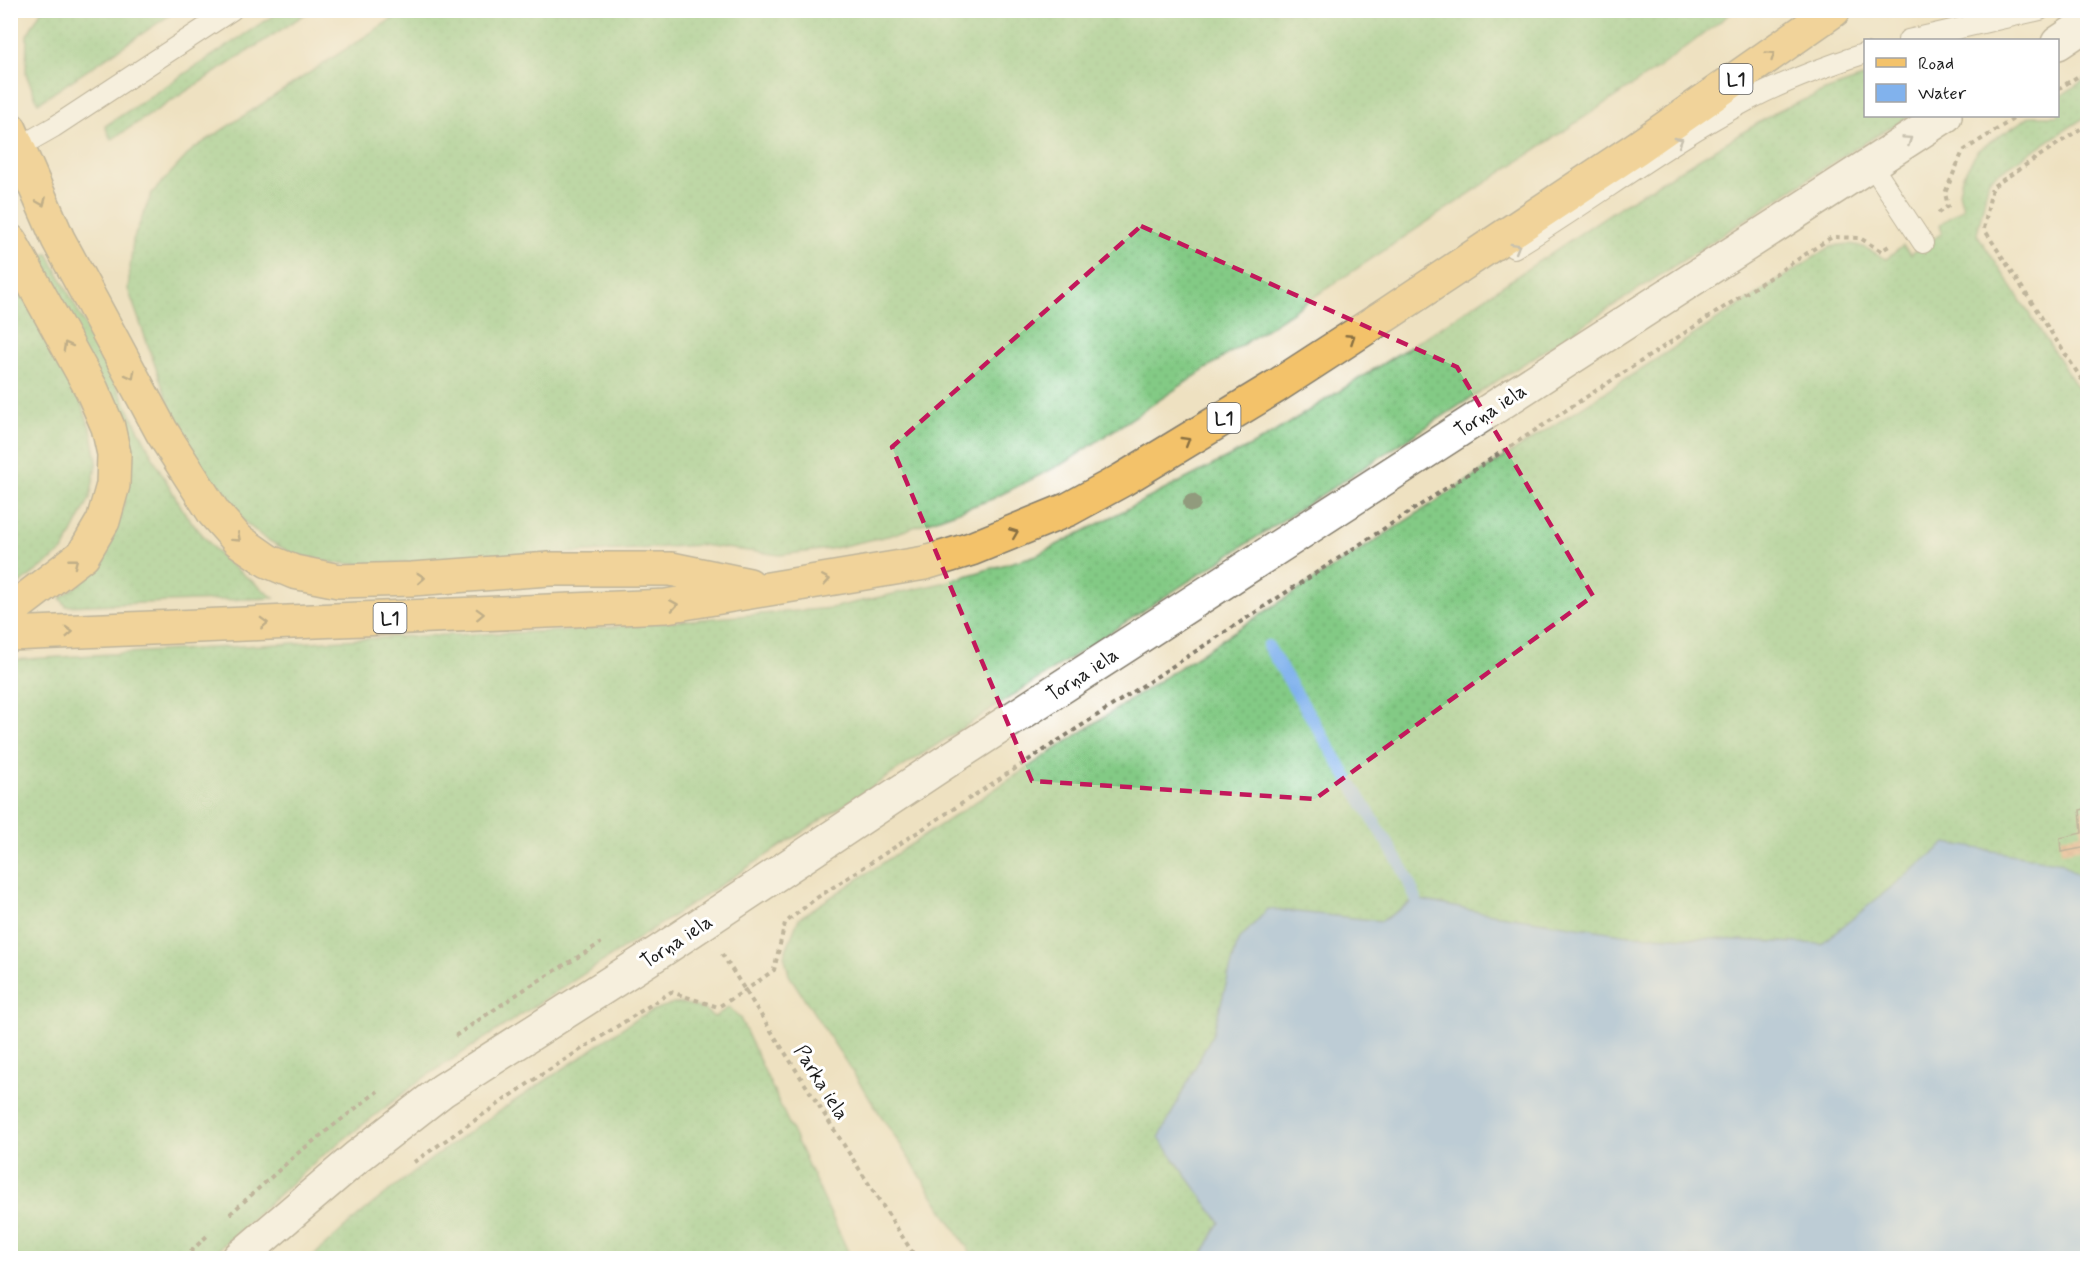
<svg xmlns="http://www.w3.org/2000/svg" width="2098" height="1269" font-family="Mynerve,sans-serif">
	<style>
		.grass { fill: url(#grass-dots); stroke: #507350; stroke-width: 1.5 }
		.water { fill: #81b2ed; stroke: #4e6784; stroke-width: 1.5 }
		.lines { fill: none; stroke-linecap: round; stroke-linejoin: round }
		.stream { stroke: #81b2ed; stroke-width: 12 }
		.building { fill: url(#building-cross-hatch) }
		.service-casing { stroke: #857e6e; stroke-width: 22 }
		.minor-casing { stroke: #857e6e; stroke-width: 36 }
		.primary-casing { stroke: #857e6e; stroke-width: 36 }
		.path { stroke: #857e6e; stroke-width: 4; stroke-dasharray: 4.5 4.5; stroke-linecap: butt }
		.service { stroke: #fff; stroke-width: 20 }
		.minor { stroke: #fff; stroke-width: 33 }
		.primary { stroke: #f3c26a; stroke-width: 33 }
		.tree { fill: #919b7d }
		.oneway { stroke: #886f43 }
		.oneway2 { stroke: #999 }
		.marked { fill: none; stroke: #c2185b; stroke-width: 4.5; stroke-dasharray: 12 8; stroke-linejoin: round }
		.labels { text-anchor: middle; stroke-width: 6; stroke-linejoin: round; paint-order: stroke }
		.shield { fill: #fff; stroke: #606060; stroke-width: 1.5 }
		.shield-label { font-size: 18px; font-weight: bold; fill: #1c1c1c }
		.street-label { font-size: 20px; fill: #1c1c1c; stroke: #fff }
	</style>
	<defs>
		<pattern id="grass-dots" width="8" height="8" patternUnits="userSpaceOnUse" patternTransform="scale(1.5)"><rect width="8" height="8" fill="#83ca85"/><path d="M2 2h.1M6 6h.1" fill="none" stroke="#71ad72" stroke-width="1.8" stroke-linecap="round"/></pattern>
		<pattern id="building-cross-hatch" width="8" height="8" patternUnits="userSpaceOnUse" patternTransform="scale(1.5)"><rect width="8" height="8" fill="#e8ab84"/><path d="M0 0l8 8M0 8l8-8" fill="none" stroke="#c69371"/></pattern>
	</defs>
	<rect width="100%" height="100%" fill="#fff"/>
	<filter id="ink" filterUnits="userSpaceOnUse"><feTurbulence type="fractalNoise" baseFrequency=".0167" numOctaves="2"/><feDisplacementMap in="SourceGraphic" scale="12" xChannelSelector="R" yChannelSelector="G"/><feConvolveMatrix kernelMatrix="1 2 1 2 8 2 1 2 1" color-interpolation-filters="sRGB"/></filter>
	<filter id="wash" filterUnits="userSpaceOnUse"><feTurbulence type="fractalNoise" baseFrequency=".008" numOctaves="4" result="noise"/><feDisplacementMap in="SourceGraphic" scale="24" xChannelSelector="R" yChannelSelector="G"/><feGaussianBlur stdDeviation="1.35" result="paint"/><feColorMatrix in="noise" values="0 0 0 0 0 0 0 0 0 0 0 0 0 0 0 0 0 1.4 0 .05"/><feComposite in="paint" operator="in"/></filter>
	<g filter="url(#wash)">
		<rect width="100%" height="100%" fill="#eee1c1"/>
		<path class="grass" d="M41,11V10L176,11L38,103L26,74L27,35Z
			M280,11H310L111,140L105,126Z
			M404,11H1734L1657,69L1066,462L992,499L892,535L830,549L780,555L701,545L371,565L335,563L295,555L264,538L241,519L222,498L174,419L128,289L133,240L152,193L193,149Z
			M1865,77L1866,116H1910L1856,148L425,1077L317,1160L209,1258H11V660L393,637L566,631L831,608L942,583L1037,555L1262,440L1444,325L1624,204L1778,111L1825,91Z
			M2087,78V116L1989,179L1977,234L2087,402V1258H974L789,975L784,955L799,918L1235,631L1830,247C1855,240 1865,247 1886,259L1903,246L1911,254L1942,233L1940,224L1963,208L1959,192L1962,177L1978,150L2030,116H2058V98Z
			M48,253L158,467L186,515L222,558L274,598L66,606L60,598C97,575 114,541 125,501L36,259Z
			M10,273L80,399L92,433L97,461L90,498L63,551L18,585L11,587Z
			M682,1003L703,1009L714,1017L729,1007L740,1018L851,1258H311C330,1241 349,1223 369,1207C435,1153 508,1105 578,1059C608,1039 646,1005 682,1003Z"/>
		<path class="water" d="M1946,843L2062,863L2087,882V1258H1201L1220,1222L1159,1138L1213,1033L1238,941L1268,909L1382,921L1416,899L1479,912L1629,935L1821,944Z"/>
		<g class="lines">
			<path class="stream" d="M1268,646L1403,869L1416,899"/>
		</g>
		<g id="blocks">
			<path class="building" d="M2088,808V847L2061,852L2060,838L2082,833L2080,810Z"/>
		</g>
	</g>
	<g filter="url(#ink)">
		<use href="#blocks" fill-opacity="0" stroke="#857e6e" stroke-width="1.5"/>
		<g class="lines">
			<defs>
				<path id="service" d="M1908,40L2040,10
					M10,152L54,127L232,10
					M1871,164L1923,243
					M1514,248C1592,201 1665,144 1747,101C1783,82 1826,66 1866,53"/>
				<path id="minor" d="M2058,43L2088,23
					M239,1258L357,1157L443,1090L659,952L944,763L1945,116"/>
				<path id="primary" d="M10,129L58,239L162,432L214,513L238,540L268,561L294,572L339,581L412,579L549,569H671L749,585
					M10,241L92,390L108,427L114,454L113,485L103,521L83,555L15,607L10,608
					M10,634L666,606L925,563L971,549L1069,509L1122,480L1275,387L1389,313L1637,148L1834,10"/>
			</defs>
			<use href="#service" class="service-casing"/>
			<use href="#minor" class="minor-casing"/>
			<use href="#primary" class="primary-casing"/>
			<path class="path" d="M2058,89L2077,77
				M2088,124L1992,187L1984,229L2088,389
				M1938,213L1948,206L1945,193L1963,151L2018,116
				M722,954L916,1258
				M455,1036L525,989L601,943
				M414,1162L538,1077L671,992L718,1007L746,990L774,970L785,923L815,899L1832,237L1860,238L1881,251L1889,246
				M230,1214L298,1153L378,1091
				M184,1258L209,1234"/>
			<use href="#service" class="service"/>
			<use href="#minor" class="minor"/>
			<use href="#primary" class="primary"/>
		</g>
		<circle class="tree" cx="1192" cy="503" r="9"/>
		<defs><path id="oneway-chevron" d="M-2-3.5L2.5 0L-2 3.5" fill="none" stroke-width="1.6" stroke-linecap="round" stroke-linejoin="round" transform="scale(1.5)"/></defs>
		<g class="oneway">
			<use href="#oneway-chevron" transform="translate(1771 55) rotate(-35)"/>
			<use href="#oneway-chevron" transform="translate(42 202) rotate(67)"/>
			<use href="#oneway-chevron" transform="translate(1351 338) rotate(-33)"/>
			<use href="#oneway-chevron" transform="translate(67 346) rotate(-119)"/>
			<use href="#oneway-chevron" transform="translate(131 375) rotate(62)"/>
			<use href="#oneway-chevron" transform="translate(1186 441) rotate(-31)"/>
			<use href="#oneway-chevron" transform="translate(1014 533) rotate(-22)"/>
			<use href="#oneway-chevron" transform="translate(237 538) rotate(42)"/>
			<use href="#oneway-chevron" transform="translate(74 562) rotate(-38)"/>
			<use href="#oneway-chevron" transform="translate(421 578) rotate(-4)"/>
			<use href="#oneway-chevron" transform="translate(826 580) rotate(-9)"/>
			<use href="#oneway-chevron" transform="translate(674 605) rotate(-9)"/>
			<use href="#oneway-chevron" transform="translate(480 614) rotate(-2)"/>
			<use href="#oneway-chevron" transform="translate(264 623) rotate(-2)"/>
			<use href="#oneway-chevron" transform="translate(69 632) rotate(-2)"/>
		</g>
		<g class="oneway2">
			<use href="#oneway-chevron" transform="translate(1908 140) rotate(-34)"/>
			<use href="#oneway-chevron" transform="translate(1679 141) rotate(-31)"/>
			<use href="#oneway-chevron" transform="translate(1516 247) rotate(-31)"/>
		</g>
	</g>
	<path d="M0 0H2098V1269H0ZM1141,226L1457,367L1593,596L1315,799L1032,781L892,447Z" fill="#eee1c1" fill-opacity=".55" fill-rule="evenodd"/>
	<path class="marked" d="M1141,226L1457,367L1593,596L1315,799L1032,781L892,447Z"/>
	<g class="labels">
		<g class="shield">
			<rect x="1719.5" y="64" width="33" height="30" rx="4.5"/>
			<rect x="1207.5" y="403" width="33" height="30" rx="4.5"/>
			<rect x="373.5" y="603" width="33" height="30" rx="4.5"/>
		</g>
		<g class="shield-label">
			<text x="1736" y="85">L1</text>
			<text x="1224" y="424">L1</text>
			<text x="390" y="624">L1</text>
		</g>
		<g class="street-label">
			<text transform="translate(1490 410) rotate(-33)" y="7">Torņa iela</text>
			<text transform="translate(1082 674) rotate(-33)" y="7">Torņa iela</text>
			<text transform="translate(676 941) rotate(-33)" y="7">Torņa iela</text>
			<text transform="translate(822 1082) rotate(58)" y="7">Parka iela</text>
		</g>
	</g>
	<rect width="2098" height="1269" fill="none" stroke="#fff" stroke-width="36"/>
	<rect x="1864" y="39" width="195" height="78" fill="#ffffff" stroke="#a4a4a4" stroke-width="1.5"/>
	<rect x="1876" y="58" width="30" height="9" fill="#f3c26a" stroke="#a4a4a4" stroke-width="1.5"/>
	<text x="1918" y="69" font-size="18" fill="#1c1c1c">Road</text>
	<rect x="1876" y="84" width="30" height="18" fill="#81b2ed" stroke="#a4a4a4" stroke-width="1.5"/>
	<text x="1918" y="99" font-size="18" fill="#1c1c1c">Water</text>
</svg>
